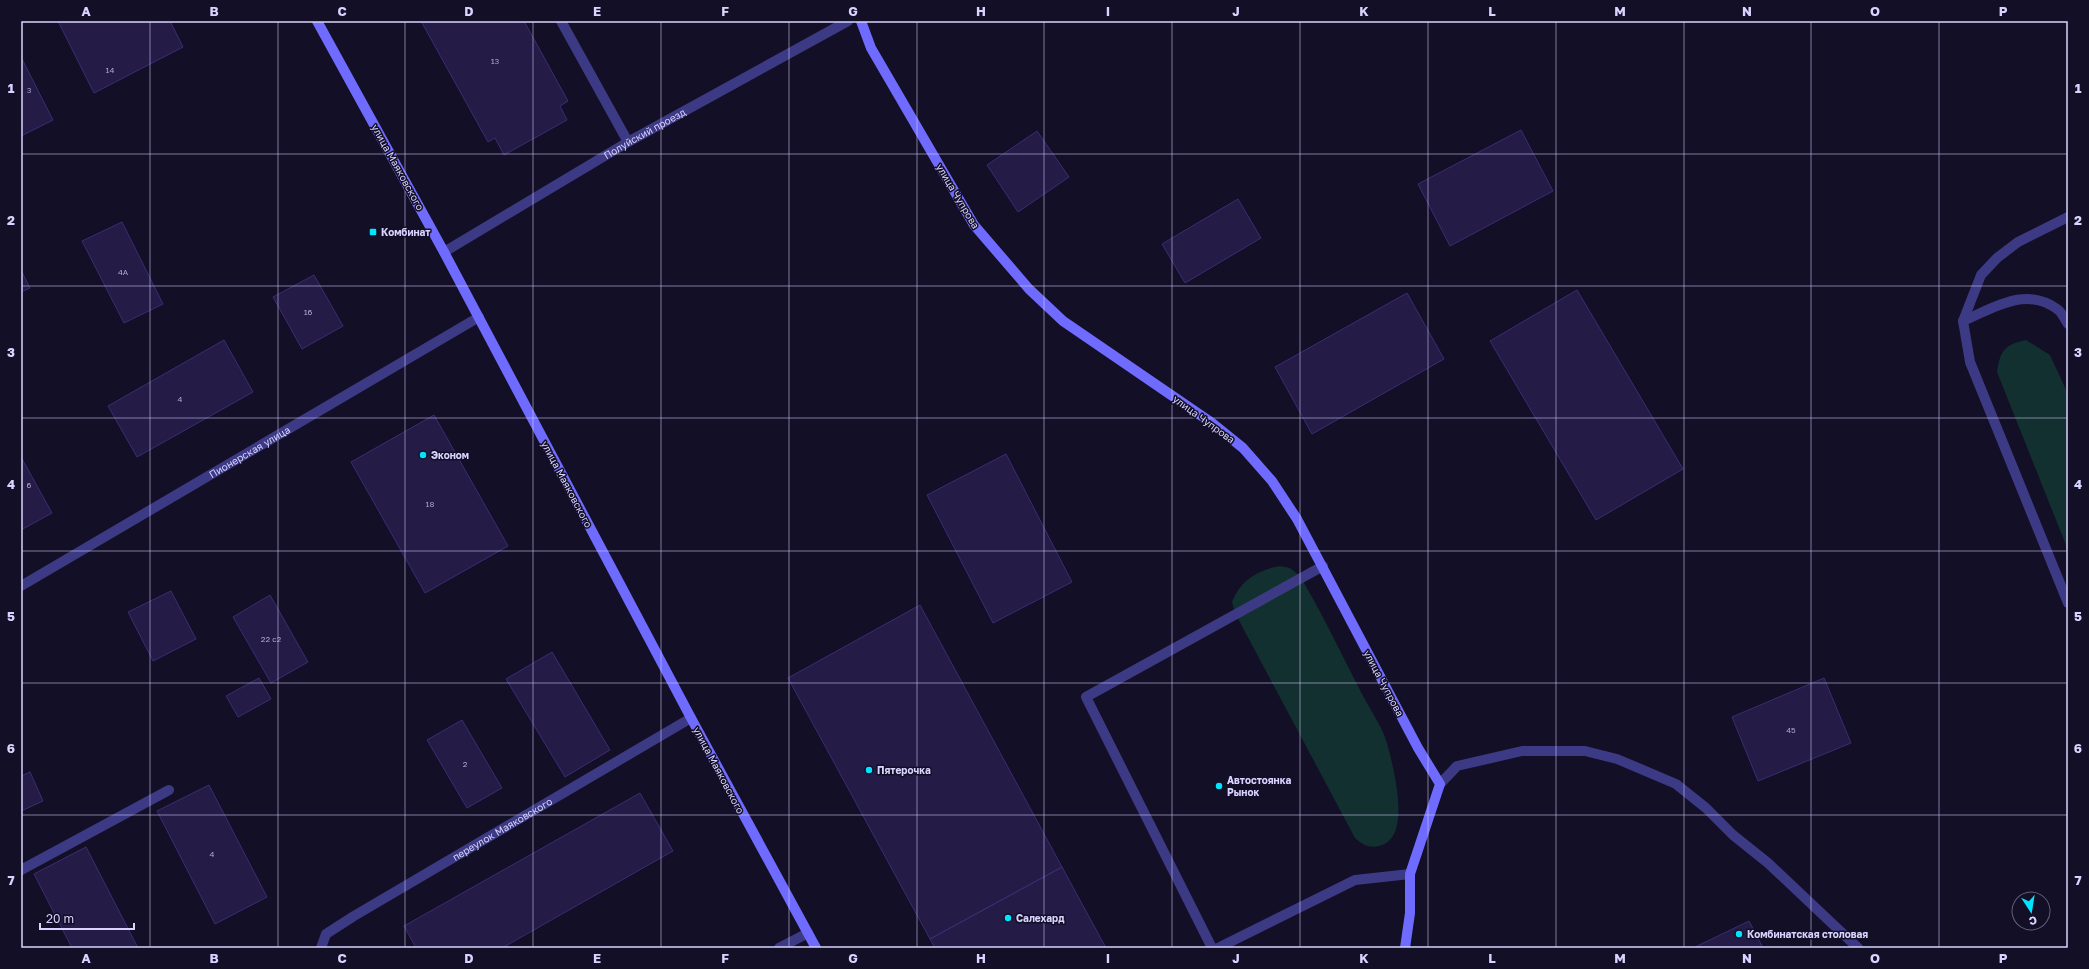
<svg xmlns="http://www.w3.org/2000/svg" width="2089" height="969" font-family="'Golos Text',sans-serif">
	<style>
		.green { fill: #12302f }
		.building { fill: #241b47; stroke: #3b2d73 }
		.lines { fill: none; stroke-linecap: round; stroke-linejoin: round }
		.lane { stroke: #3d3a85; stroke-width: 10 }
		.street { stroke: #3d3a85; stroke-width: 10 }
		.secondary { stroke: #6f6bff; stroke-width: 10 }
		.grid { fill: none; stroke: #d9d4ff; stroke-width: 1; stroke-opacity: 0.55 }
		.poi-dot { fill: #00e5ff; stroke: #130f26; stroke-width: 1.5 }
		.labels { text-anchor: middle; stroke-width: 3; stroke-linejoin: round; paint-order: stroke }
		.number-label { font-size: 8px; fill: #aca6d1 }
		.street-label { font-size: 10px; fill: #d9d4ff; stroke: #130f26 }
		.poi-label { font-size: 10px; font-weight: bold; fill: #d9d4ff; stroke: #130f26; text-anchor: start }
		.neatline { fill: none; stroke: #d9d4ff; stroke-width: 1.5 }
		.grid-label { font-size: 13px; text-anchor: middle; font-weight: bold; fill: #d9d4ff }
	</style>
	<rect width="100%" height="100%" fill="#130f26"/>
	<path class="green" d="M2026,340L2050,355L2068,394V550L1997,372C2000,351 2005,344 2026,340Z
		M1280,566L1290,568L1300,576C1322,613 1341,653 1361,692C1369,708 1382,726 1387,743C1393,766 1412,835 1382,845C1371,849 1364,846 1355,838L1235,613L1232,602C1240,581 1257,570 1280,566Z"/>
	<path class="building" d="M58,21H170L183,47L94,93Z
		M421,21H524L568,101L560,106L567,120L504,155L495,138L488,142Z
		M22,59L53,120L21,136V60Z
		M1521,130L1553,191L1450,246L1418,184Z
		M1037,131L1069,177L1018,212L987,165Z
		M1238,199L1261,238L1185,283L1162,244Z
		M122,222L163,304L124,323L82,241Z
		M21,270L30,288L21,292Z
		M314,275L343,326L302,349L273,297Z
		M1577,290L1683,469L1596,520L1490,341Z
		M1407,293L1444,359L1312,434L1275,367Z
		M224,340L253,392L137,457L108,406Z
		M434,415L508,546L425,593L351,462Z
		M1006,454L1072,582L993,623L927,495Z
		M21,457L52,513L21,530Z
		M171,591L196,639L153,661L128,612Z
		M270,595L308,662L271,683L233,617Z
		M920,605L1062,867L930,939L788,678Z
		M552,652L610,750L565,777L506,679Z
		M259,678L271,699L238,717L226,696Z
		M1824,678L1851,743L1758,781L1732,717Z
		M462,720L502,788L467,808L427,740Z
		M30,772L43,801L21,811V776Z
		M209,785L267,897L215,924L157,811Z
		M640,793L673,851L502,948H416L404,926Z
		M86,847L138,948H72L34,874Z
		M1062,867L1106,948H935L930,939Z
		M1749,921L1763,948H1693Z"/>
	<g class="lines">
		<path class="lane" d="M561,21L628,142
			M21,870L169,790
			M1212,948L1086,697L1323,566
			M1218,948L1355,880L1410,874"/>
		<g class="street">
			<path d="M2068,217L2018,242L1997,258L1981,275L1963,321L1970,362L2068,603"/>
			<path id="s1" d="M444,252L628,142L848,21"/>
			<path d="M1963,321C1994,308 2025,286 2057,309C2062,312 2065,320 2068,324"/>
			<path id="s2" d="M21,586L479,317"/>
			<path d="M1440,784L1457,766L1522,751H1585L1617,759L1676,784L1706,808L1733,835L1768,863L1858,948"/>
			<path id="s3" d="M321,948L326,934L354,916L691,718"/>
			<path d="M779,948L808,933"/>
		</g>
		<path class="secondary" d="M317,21L444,252L691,718L816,948
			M861,21L871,48L974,225L1029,289L1063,321L1212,423L1243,448L1272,481L1297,519L1418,748L1440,784L1410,874V913L1405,948"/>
	</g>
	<path class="grid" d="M150,21V948M278,21V948M405,21V948M533,21V948M661,21V948M789,21V948M917,21V948M1044,21V948M1172,21V948M1300,21V948M1428,21V948M1556,21V948M1684,21V948M1811,21V948M1939,21V948M21,154H2068M21,286H2068M21,418H2068M21,551H2068M21,683H2068M21,815H2068"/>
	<g class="poi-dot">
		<rect x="369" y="228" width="8" height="8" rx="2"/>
		<circle cx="423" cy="455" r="4"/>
		<circle cx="869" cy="770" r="4"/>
		<circle cx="1219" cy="786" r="4"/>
		<circle cx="1008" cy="918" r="4"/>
		<circle cx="1739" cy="934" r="4"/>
	</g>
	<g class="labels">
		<g class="number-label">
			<text x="495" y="64">13</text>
			<text x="110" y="73">14</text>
			<text x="29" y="93">3</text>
			<text x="123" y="275">4А</text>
			<text x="308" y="315">16</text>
			<text x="180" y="402">4</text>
			<text x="29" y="488">6</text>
			<text x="430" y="507">18</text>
			<text x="271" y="642">22 с2</text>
			<text x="1791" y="733">45</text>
			<text x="465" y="767">2</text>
			<text x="212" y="857">4</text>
		</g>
		<g class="street-label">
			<text dy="4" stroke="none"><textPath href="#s1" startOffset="233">Полуйский проезд</textPath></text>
			<text transform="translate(398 167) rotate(61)" y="4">улица Маяковского</text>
			<text transform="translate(958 196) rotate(59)" y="4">улица Чупрова</text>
			<text transform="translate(1204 419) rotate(36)" y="4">улица Чупрова</text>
			<text dy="4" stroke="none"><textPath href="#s2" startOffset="265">Пионерская улица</textPath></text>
			<text transform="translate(567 484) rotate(62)" y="4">улица Маяковского</text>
			<text transform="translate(1384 683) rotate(62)" y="4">улица Чупрова</text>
			<text transform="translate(719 770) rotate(62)" y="4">улица Маяковского</text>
			<text dy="4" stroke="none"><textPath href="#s3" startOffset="220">переулок Маяковского</textPath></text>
		</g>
		<g class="poi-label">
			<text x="381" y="236">Комбинат</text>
			<text x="431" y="459">Эконом</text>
			<text x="877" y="774">Пятерочка</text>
			<text x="1227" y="784">Автостоянка<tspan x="1227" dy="12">Рынок</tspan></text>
			<text x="1016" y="922">Салехард</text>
			<text x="1747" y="938">Комбинатская столовая</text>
		</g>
	</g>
	<rect width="2089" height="969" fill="none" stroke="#130f26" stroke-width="44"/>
	<g transform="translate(2031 911) rotate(168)"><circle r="19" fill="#130f26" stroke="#625e7d"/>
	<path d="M0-3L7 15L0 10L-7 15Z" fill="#00e5ff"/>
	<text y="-6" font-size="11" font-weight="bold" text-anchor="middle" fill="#d9d4ff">С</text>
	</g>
	<path d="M40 923v6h94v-6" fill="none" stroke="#d9d4ff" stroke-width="2"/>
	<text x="46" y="923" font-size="12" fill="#d9d4ff" stroke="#130f26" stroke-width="3" paint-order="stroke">20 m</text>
	<rect x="22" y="22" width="2045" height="925" class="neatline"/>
	<g class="grid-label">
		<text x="86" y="16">A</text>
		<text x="214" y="16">B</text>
		<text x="342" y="16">C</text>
		<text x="469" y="16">D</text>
		<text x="597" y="16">E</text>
		<text x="725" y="16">F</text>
		<text x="853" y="16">G</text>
		<text x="981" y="16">H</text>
		<text x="1108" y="16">I</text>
		<text x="1236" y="16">J</text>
		<text x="1364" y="16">K</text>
		<text x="1492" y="16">L</text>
		<text x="1620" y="16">M</text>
		<text x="1747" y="16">N</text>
		<text x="1875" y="16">O</text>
		<text x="2003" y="16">P</text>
		<text x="11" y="93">1</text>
		<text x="2078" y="93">1</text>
		<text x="11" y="225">2</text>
		<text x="2078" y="225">2</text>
		<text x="11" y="357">3</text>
		<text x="2078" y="357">3</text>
		<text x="11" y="489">4</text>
		<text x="2078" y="489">4</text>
		<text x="11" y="621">5</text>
		<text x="2078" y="621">5</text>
		<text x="11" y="753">6</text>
		<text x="2078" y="753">6</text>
		<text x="11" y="885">7</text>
		<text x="2078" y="885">7</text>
		<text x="86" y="963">A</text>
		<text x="214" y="963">B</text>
		<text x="342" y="963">C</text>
		<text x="469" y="963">D</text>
		<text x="597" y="963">E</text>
		<text x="725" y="963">F</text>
		<text x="853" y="963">G</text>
		<text x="981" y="963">H</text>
		<text x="1108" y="963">I</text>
		<text x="1236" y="963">J</text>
		<text x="1364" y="963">K</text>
		<text x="1492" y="963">L</text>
		<text x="1620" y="963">M</text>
		<text x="1747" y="963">N</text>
		<text x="1875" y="963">O</text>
		<text x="2003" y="963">P</text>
	</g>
</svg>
